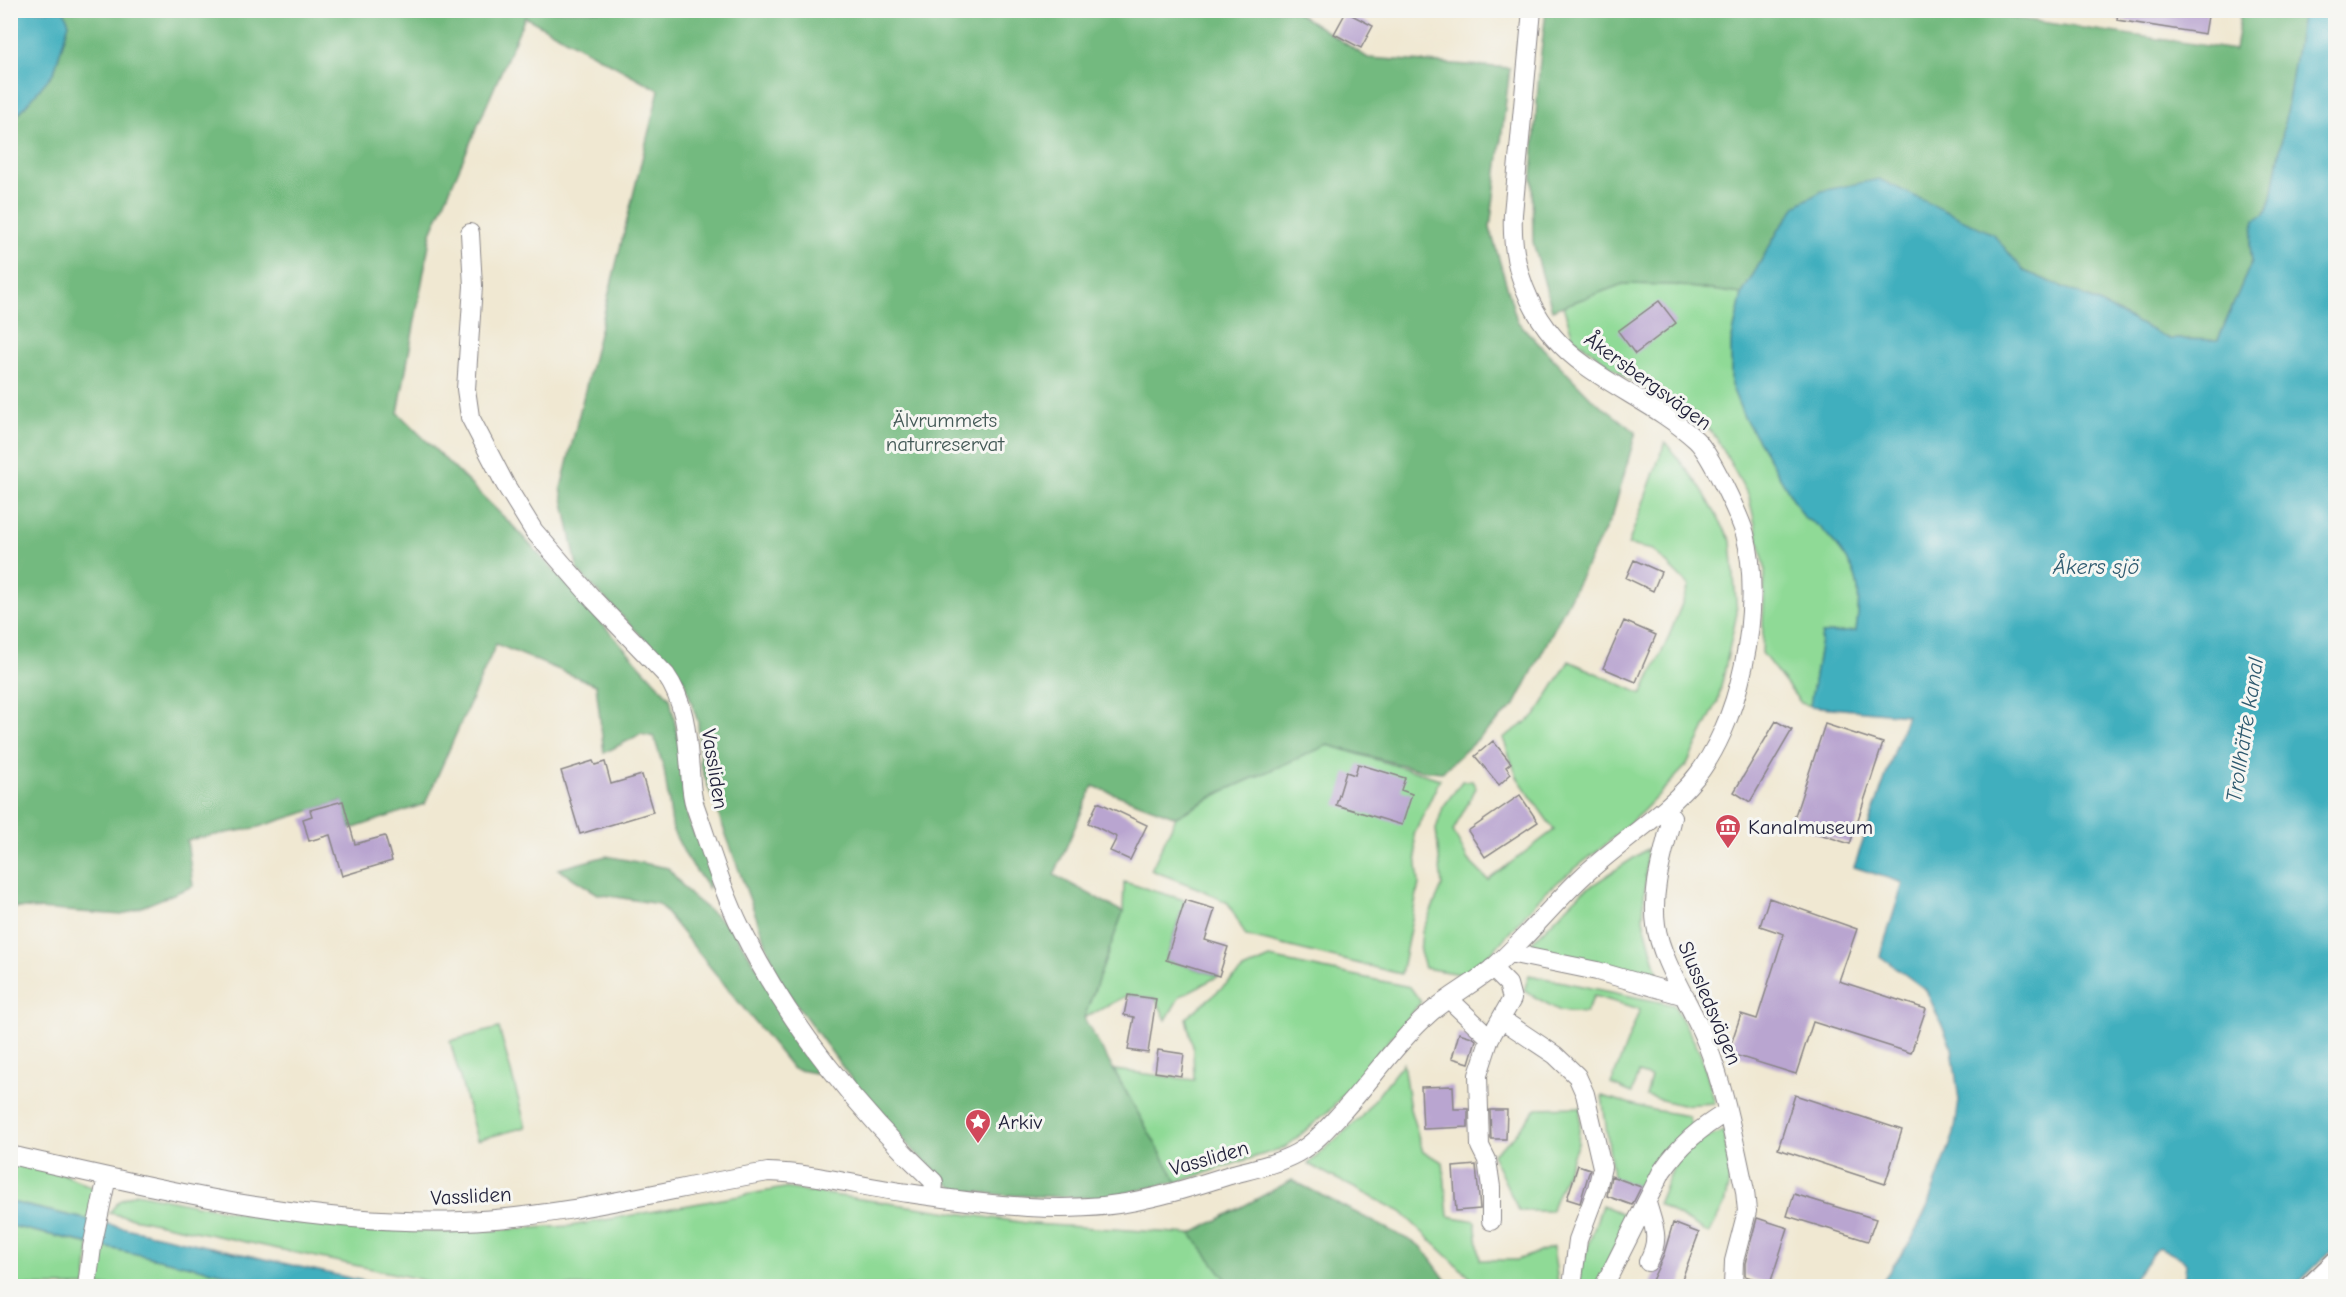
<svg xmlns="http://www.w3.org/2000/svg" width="2346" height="1297" font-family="'Comic Neue',sans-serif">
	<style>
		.green { fill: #8fda96; stroke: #587e68; stroke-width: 1.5 }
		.forest { fill: #73ba7f; stroke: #4a6e5d; stroke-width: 1.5 }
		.water { fill: #41afbe; stroke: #32687c; stroke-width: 1.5 }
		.building { fill: #b9a5d0 }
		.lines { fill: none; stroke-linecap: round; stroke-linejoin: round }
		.minor-casing { stroke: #898586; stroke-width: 20 }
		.tertiary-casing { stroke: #898586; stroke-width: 25 }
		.minor { stroke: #fff; stroke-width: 18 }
		.tertiary { stroke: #fff; stroke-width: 22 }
		.labels { text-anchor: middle; stroke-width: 6; stroke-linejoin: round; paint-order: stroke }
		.street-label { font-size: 21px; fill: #22223b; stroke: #f6f6f2 }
		.park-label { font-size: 21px; fill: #435956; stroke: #f6f6f2 }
		.poi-label { font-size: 21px; fill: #22223b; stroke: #f6f6f2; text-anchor: start }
		.water-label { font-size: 22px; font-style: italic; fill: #2e5a6f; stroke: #f6f6f2 }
	</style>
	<rect width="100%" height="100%" fill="#f6f6f2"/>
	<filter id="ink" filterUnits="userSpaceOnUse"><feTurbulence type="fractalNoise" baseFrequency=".0167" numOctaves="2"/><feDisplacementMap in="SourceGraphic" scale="12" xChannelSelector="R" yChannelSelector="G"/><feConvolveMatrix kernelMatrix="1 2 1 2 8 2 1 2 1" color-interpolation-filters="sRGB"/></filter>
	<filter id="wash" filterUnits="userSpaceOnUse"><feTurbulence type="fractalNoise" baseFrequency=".008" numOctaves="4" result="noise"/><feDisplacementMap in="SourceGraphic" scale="24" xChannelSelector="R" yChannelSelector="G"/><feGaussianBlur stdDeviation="1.35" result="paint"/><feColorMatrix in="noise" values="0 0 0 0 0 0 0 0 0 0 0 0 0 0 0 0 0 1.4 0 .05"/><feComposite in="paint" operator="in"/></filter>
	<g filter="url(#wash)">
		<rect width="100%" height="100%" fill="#f0e8d2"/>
		<path class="green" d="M1623,284L1674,285L1742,294L1731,342V385L1744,417L1805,519C1817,523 1822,529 1831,539C1860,571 1862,589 1856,631L1822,634L1810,706L1801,703L1762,653L1765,568L1749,497L1717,439L1694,413L1625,377L1573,337L1563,306Z
			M1665,442L1701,488L1731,541L1737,613L1718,701L1686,766L1643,811L1605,845L1544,893L1495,949L1465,975L1425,968L1420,952L1422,932L1442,886L1436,829L1443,807L1462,781H1472L1476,788L1453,831L1468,860L1488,880L1554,830L1517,777L1503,738L1535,716L1569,661L1642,694L1667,641L1689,586L1653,550L1628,545Z
			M1328,745L1440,779L1414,835L1419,884L1401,974L1246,936L1228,903L1200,889L1151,870L1176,817L1228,789Z
			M1647,849L1643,919L1660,981L1525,949L1582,892Z
			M1124,882L1185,900L1166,960L1219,976L1180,996L1166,1020L1156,999L1128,995L1084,1018L1123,912Z
			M1270,958L1410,987L1421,1002L1332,1108L1286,1147L1177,1182L1114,1070L1194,1080L1193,1047L1186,1018L1243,970Z
			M1529,975L1674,1005L1700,1052L1715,1103L1681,1105L1646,1096L1651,1077L1638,1073L1632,1093L1611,1084L1640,1009L1594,996L1586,1013L1560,1011L1524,991Z
			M499,1028L526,1127L477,1140L450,1041Z
			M1403,1063L1410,1109L1423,1152L1443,1162L1448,1216L1475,1221L1480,1260H1517L1553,1247L1558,1283L1563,1286H1479L1401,1212L1308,1164L1361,1117Z
			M1602,1096L1653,1110L1688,1116L1692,1128L1645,1189L1613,1177Z
			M1581,1107L1578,1143L1551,1211H1519L1492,1155L1512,1138L1537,1108Z
			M1724,1131L1730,1177L1724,1205L1709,1234L1658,1204L1677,1159L1701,1140Z
			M11,1162L57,1171L96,1189L91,1220L11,1202Z
			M784,1188L1033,1224L1191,1234L1243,1268L1252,1286H440L415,1278L109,1213L119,1201L136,1193L273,1220L343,1228L448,1232L571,1226Z
			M1602,1205L1628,1216L1599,1286H1585L1579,1282L1581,1267Z
			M11,1226L89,1244L86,1286H11Z
			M104,1247L280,1286H98Z"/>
		<path class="forest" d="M1293,10L1368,58L1510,68L1490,228L1517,321L1591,398L1636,432L1613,514L1515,705L1442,772L1420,770L1328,745L1219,793L1176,817L1093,786L1054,875L1123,912L1084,1018L1177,1182L1102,1198L1002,1195L955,1189L941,1178L906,1143L855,1084L780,982L700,764L698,722L684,680L578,571L561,488L659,90L525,17L431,233L398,413L514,527L670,698L679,743L689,823L707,858L711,877L708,888L686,856L673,831L664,769L654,737L641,734L604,753L596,685L496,644L425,804L351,829L342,801L255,828L187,840L193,886L122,915L11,907V123L54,72L69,23L64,11Z
			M1957,10L2235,50L2241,11H2303L2272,198L2250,245L2252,261L2218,340L2169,339L2089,298L2024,271L2012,259L1780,228L1742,294L1674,285L1623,284L1552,310L1533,242L1532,178L1539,70L1546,11Z
			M606,856L668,868L690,895L732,929L815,1055V1073L793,1069L659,904L598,894L558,869Z
			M1292,1180L1421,1246L1450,1286H1231L1191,1234Z"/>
		<path class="water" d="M11,10L64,11L69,23L54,72L11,123Z
			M2303,11H2336L2335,1247L2295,1286H2180L2184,1281L2186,1264L2182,1259L2159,1247L2127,1286H1879L1912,1239L1927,1207L1954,1134L1959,1101L1952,1048L1926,990L1880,956L1903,883L1854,867L1907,715L1810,706L1822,634L1856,631C1862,589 1860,571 1831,539C1822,529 1817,523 1805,519L1744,417L1731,385V342L1742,294L1780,228L1797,205L1822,191L1879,179L1993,234L2024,271L2089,298L2169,339L2218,340L2252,261L2250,245L2255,219L2265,214L2272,198Z
			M11,1202L44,1210L386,1286H280L11,1226Z"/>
		<g id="blocks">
			<path class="building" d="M2118,10H2209L2205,34L2117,20Z
				M1346,12L1373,26L1361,48L1334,34Z
				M1659,301L1676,323L1635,354L1618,331Z
				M1634,560L1661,572L1653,591L1626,578Z
				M1624,621L1656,635L1636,682L1603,668Z
				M1776,721L1792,730L1750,802L1734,792Z
				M1825,724L1883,743L1850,844L1792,825Z
				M1493,741L1511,763L1506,767L1511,774L1499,785L1475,756Z
				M593,761L595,765L605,762L611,784L642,775L653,812L580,834L561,771Z
				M1358,764L1405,778L1401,790L1412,794L1402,825L1336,805L1346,772L1355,775Z
				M1520,795L1538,822L1485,857L1468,831Z
				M343,801L355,844L385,836L392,861L342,876L330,835L309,841L303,819L312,816L310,810Z
				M1098,802L1147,825L1130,860L1110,851L1117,837L1088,823Z
				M1769,898L1857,929L1839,981L1926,1009L1911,1053L1813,1022L1796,1074L1728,1053L1741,1014L1757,1019L1784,934L1760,926Z
				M1185,900L1215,909L1205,940L1228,947L1219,976L1166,960Z
				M1128,995L1156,999L1148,1053L1128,1050L1134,1017L1124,1015Z
				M1459,1033L1472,1037L1476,1040L1469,1063L1452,1058Z
				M1158,1050L1184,1054L1181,1076L1155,1072Z
				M1453,1086L1454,1109H1468V1127L1423,1129L1421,1087Z
				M1795,1095L1902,1130L1885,1184L1778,1149Z
				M1490,1110H1507L1506,1139H1491Z
				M1476,1165L1480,1209L1456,1211L1453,1167Z
				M1578,1165L1590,1169L1580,1203L1567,1199Z
				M1611,1176L1641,1187L1632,1205L1607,1196Z
				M1794,1194L1876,1219L1868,1241L1787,1216Z
				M1757,1218L1788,1228L1770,1284L1745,1276V1263Z
				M1673,1223L1699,1233L1679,1287H1649L1663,1257Z"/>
		</g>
	</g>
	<g filter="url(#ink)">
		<use href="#blocks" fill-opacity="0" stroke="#898586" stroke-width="1.5"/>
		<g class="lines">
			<defs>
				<path id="minor" d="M470,233L473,286L466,389L470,417L505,484L534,531L594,600L666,675C686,703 687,737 690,770C691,782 691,795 695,806C710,848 722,890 742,930C787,1022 859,1112 934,1182L933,1195
					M1665,809L1672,817C1664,852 1651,889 1656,925C1661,962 1692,1006 1706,1042C1725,1089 1734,1141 1745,1191L1747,1211L1734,1261L1733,1286
					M1509,953L1597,971L1685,996
					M1449,999L1490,1038
					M1501,1019L1555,1055L1577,1076L1585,1094L1602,1167L1597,1189L1578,1240L1572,1286
					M10,1155C159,1188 310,1227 463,1221C566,1217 667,1189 768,1172C816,1173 861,1187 908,1193C983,1204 1071,1217 1145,1199C1174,1193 1202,1184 1230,1175C1252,1169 1277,1164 1297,1153C1315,1143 1329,1126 1343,1111C1372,1079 1398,1041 1431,1012C1451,995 1475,983 1495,966C1526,938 1552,905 1582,877C1616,845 1657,820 1689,785C1741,729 1764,606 1745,534C1739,515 1710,453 1696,440C1664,410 1622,392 1586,366C1536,331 1510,275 1513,214L1532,10
					M1647,1203C1654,1228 1661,1238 1648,1262
					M1491,1221V1187L1487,1160L1480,1146L1478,1075L1490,1038L1512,999L1508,984L1492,968
					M87,1286L92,1247L107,1177
					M1604,1286L1662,1171C1680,1145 1700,1128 1727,1112"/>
				<path id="tertiary" d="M2312,1286L2336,1263"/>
			</defs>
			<use href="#minor" class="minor-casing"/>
			<use href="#tertiary" class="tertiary-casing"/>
			<use href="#minor" class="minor"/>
			<use href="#tertiary" class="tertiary"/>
		</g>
	</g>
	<defs>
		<symbol id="museum-pin" viewBox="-11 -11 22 30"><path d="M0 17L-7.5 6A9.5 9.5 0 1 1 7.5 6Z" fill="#d1495b" stroke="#f6f6f2"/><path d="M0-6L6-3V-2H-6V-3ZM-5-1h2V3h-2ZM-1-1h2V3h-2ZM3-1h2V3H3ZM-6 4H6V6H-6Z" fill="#fff"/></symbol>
		<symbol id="sight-pin" viewBox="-11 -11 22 30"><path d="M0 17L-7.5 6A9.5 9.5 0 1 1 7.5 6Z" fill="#d1495b" stroke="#f6f6f2"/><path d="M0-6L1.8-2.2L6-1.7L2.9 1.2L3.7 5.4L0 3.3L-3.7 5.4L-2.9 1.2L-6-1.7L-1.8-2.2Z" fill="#fff"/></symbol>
	</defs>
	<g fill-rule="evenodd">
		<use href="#museum-pin" x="1713" y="812" width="30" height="40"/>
		<use href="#sight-pin" x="963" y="1107" width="30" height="40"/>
	</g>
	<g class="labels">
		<g class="street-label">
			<text transform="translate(1648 381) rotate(36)" y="7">Åkersbergsvägen</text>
			<text transform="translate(715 769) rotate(81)" y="7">Vassliden</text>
			<text transform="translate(1710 1003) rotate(67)" y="7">Slussledsvägen</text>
			<text transform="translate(1209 1158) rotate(-16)" y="7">Vassliden</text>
			<text transform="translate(471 1196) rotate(-3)" y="7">Vassliden</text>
		</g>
		<g class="park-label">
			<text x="945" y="427">Älvrummets<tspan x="945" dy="24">naturreservat</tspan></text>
		</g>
		<g class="poi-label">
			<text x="1748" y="834">Kanalmuseum</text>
			<text x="998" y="1129">Arkiv</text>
		</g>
		<g class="water-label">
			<text x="2096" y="574">Åkers sjö</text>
			<text transform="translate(2244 730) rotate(-81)" y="8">Trollhätte kanal</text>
		</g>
	</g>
	<rect width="2346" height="1297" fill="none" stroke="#f6f6f2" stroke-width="36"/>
</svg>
